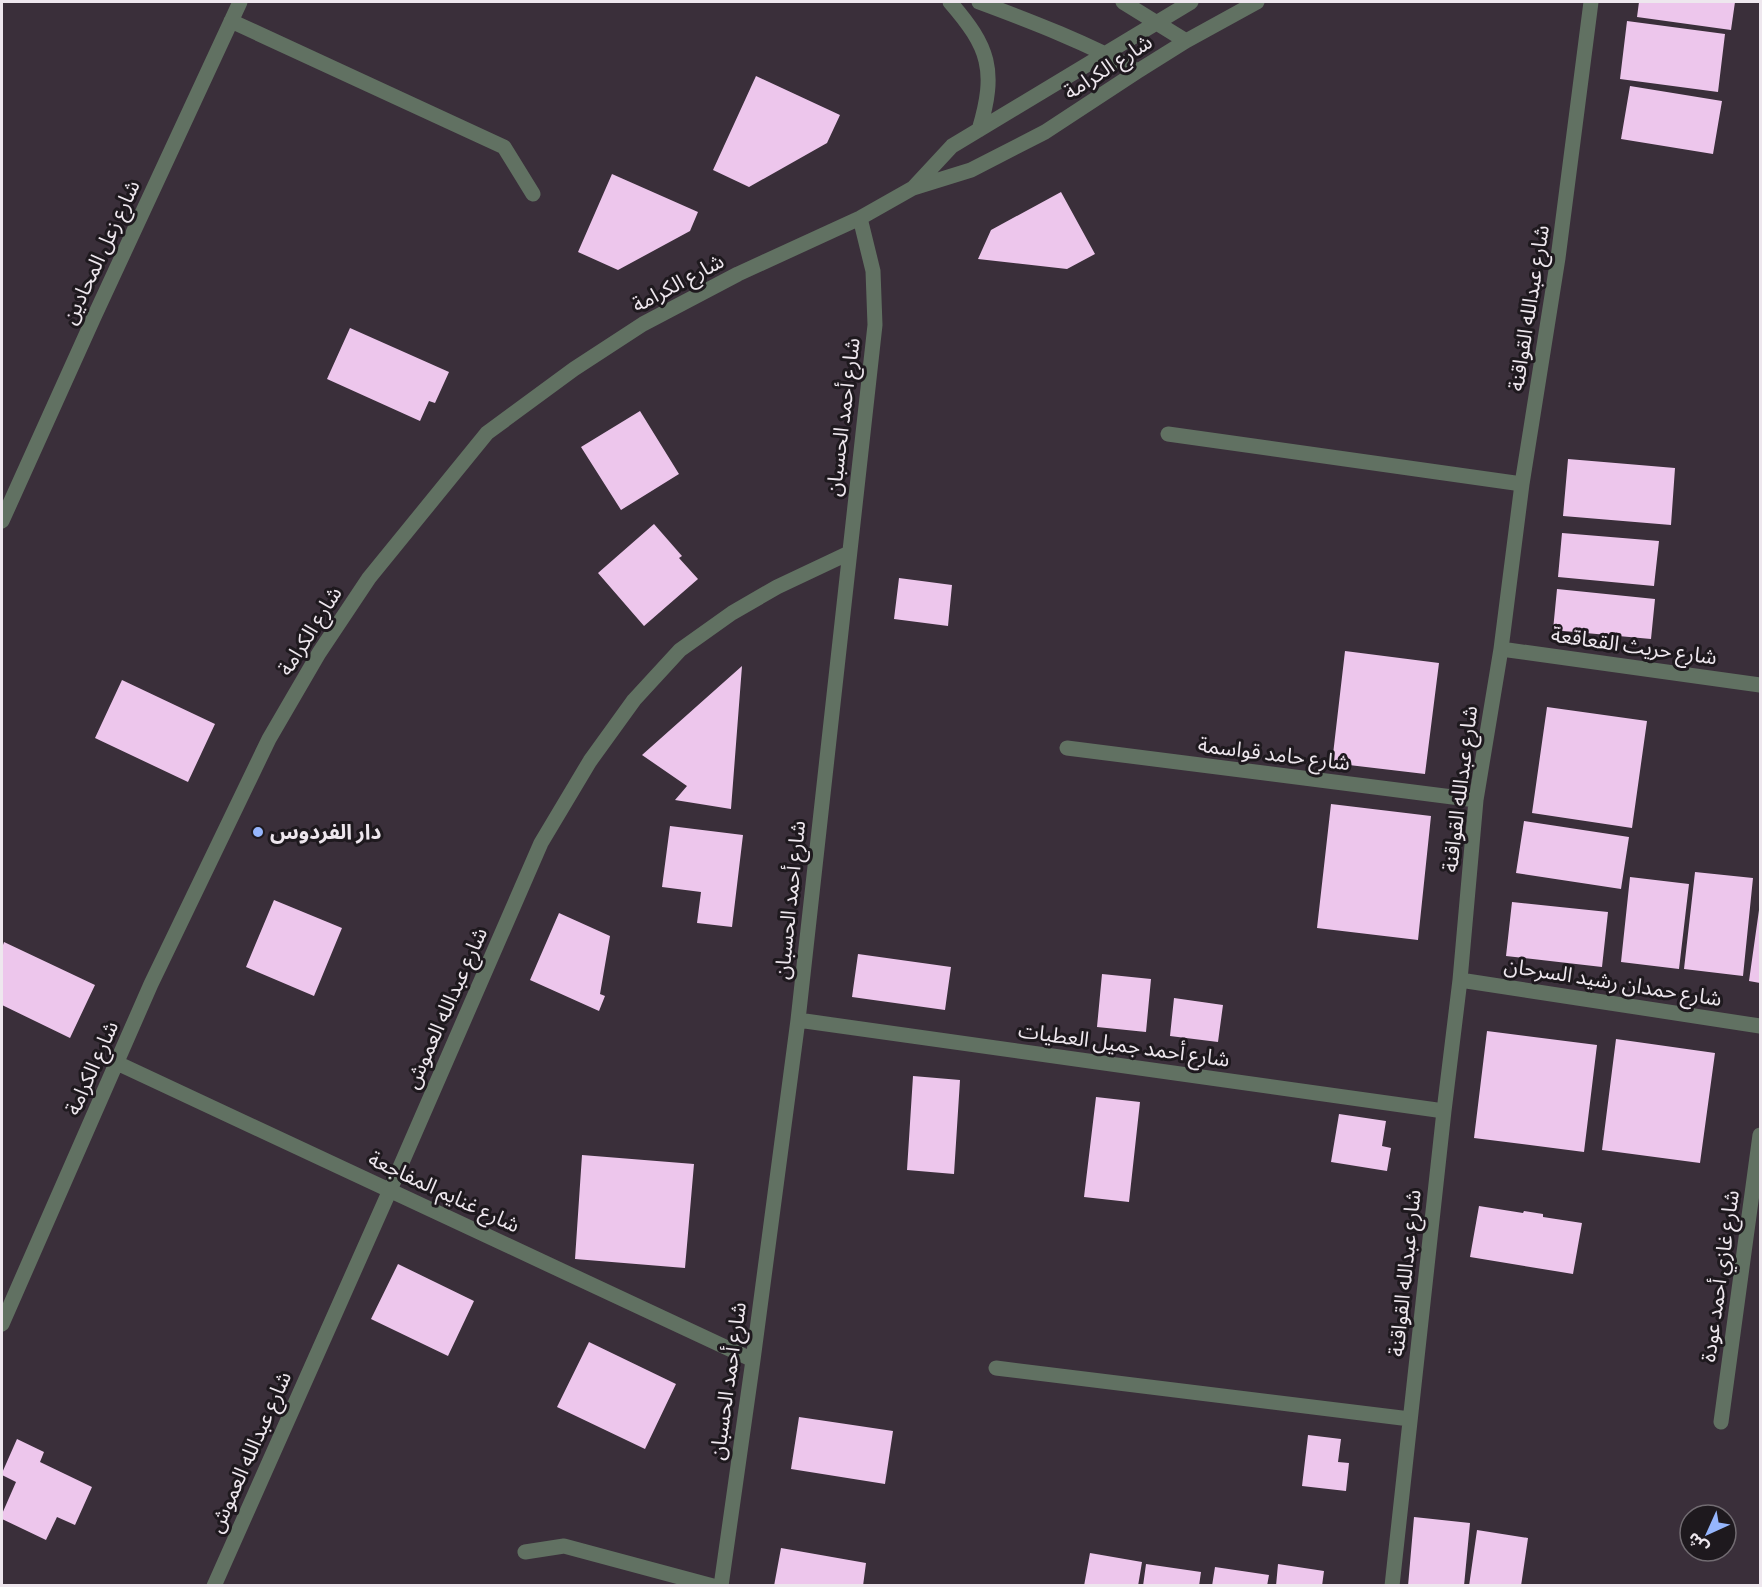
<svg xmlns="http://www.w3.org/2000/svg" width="1762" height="1587" font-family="'Source Sans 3','Noto Sans Arabic',sans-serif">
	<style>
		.building { fill: #edc6ec }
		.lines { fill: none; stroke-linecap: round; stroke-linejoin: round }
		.minor { stroke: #617162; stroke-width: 15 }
		.poi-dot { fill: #96b6fd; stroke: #1e191e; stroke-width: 2 }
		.labels { text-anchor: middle; stroke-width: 6; stroke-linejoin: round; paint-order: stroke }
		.street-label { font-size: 21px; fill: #eee7ee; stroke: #1e191e }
		.poi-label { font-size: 21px; font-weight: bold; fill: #eee7ee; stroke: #1e191e; text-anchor: start }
	</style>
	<rect width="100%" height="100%" fill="#3a2f3a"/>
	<path class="building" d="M1639,2H1735L1731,30L1637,17Z
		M1627,21L1725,34L1718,92L1620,79Z
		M756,76L840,115L827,143L749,187L713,170Z
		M1630,86L1722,101L1713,154L1621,139Z
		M612,174L698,212L690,231L618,270L578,252Z
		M1061,192L1095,254L1067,269L978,259L991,230Z
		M350,328L449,372L435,403L429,401L420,421L327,379Z
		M640,411L679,474L621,510L581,447Z
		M1568,459L1675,468L1671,525L1563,516Z
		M654,524L682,556L679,558L698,579L644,626L598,573Z
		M1562,533L1659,541L1654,586L1558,577Z
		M899,578L952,585L948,626L894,619Z
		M1557,589L1655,599L1651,639L1553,630Z
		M1345,651L1439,663L1425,774L1332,763Z
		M742,666L731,809L675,800L687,786L642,755Z
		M122,680L215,724L188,782L95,738Z
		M1547,707L1647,721L1632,828L1532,813Z
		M1331,804L1431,816L1418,940L1317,928Z
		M1524,821L1629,837L1621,889L1516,873Z
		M670,826L743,835L732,927L697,923L701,892L662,887Z
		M1695,872L1753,878L1743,976L1684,969Z
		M1630,877L1689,884L1679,969L1621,962Z
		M274,900L342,928L314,996L246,967Z
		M1512,902L1608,912L1602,967L1506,956Z
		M1759,910H1760V983L1749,981Z
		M559,913L610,936L600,994L605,996L599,1011L530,980Z
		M4,942L95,985L70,1038L2,1005V948Z
		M858,954L951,967L945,1010L852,997Z
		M1102,974L1151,979L1146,1032L1097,1027Z
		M1174,998L1223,1005L1218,1042L1170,1036Z
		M1487,1031L1597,1045L1584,1152L1474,1138Z
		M1616,1039L1715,1053L1700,1163L1602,1150Z
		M913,1076L960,1080L954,1174L907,1170Z
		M1096,1097L1140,1102L1129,1202L1084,1197Z
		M1339,1114L1386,1121L1382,1146L1391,1148L1387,1171L1331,1162Z
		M582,1155L694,1164L685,1268L575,1259Z
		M1479,1206L1523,1213L1524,1211L1543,1214V1217L1582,1223L1573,1274L1470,1257Z
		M398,1264L474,1301L448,1356L371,1319Z
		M589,1342L676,1384L645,1449L557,1407Z
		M799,1417L893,1431L885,1484L791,1469Z
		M1308,1435L1341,1439L1338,1462L1349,1463L1346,1491L1302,1486Z
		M17,1439L44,1452L40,1462L92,1487L75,1525L57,1517L46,1540L2,1519V1514L16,1482L2,1475V1473Z
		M1414,1517L1470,1523L1464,1586H1408Z
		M1477,1530L1528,1538L1521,1586H1469Z
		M781,1548L866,1563L863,1586H774Z
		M1090,1553L1142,1562L1138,1586H1084Z
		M1146,1564L1201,1572L1199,1586H1143Z
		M1278,1564L1324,1571L1322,1586H1276Z
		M1215,1567L1269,1575L1267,1586H1212Z"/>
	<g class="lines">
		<path class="minor" d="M950,2C989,47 997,70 979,130
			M979,2C1033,22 1087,43 1138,71
			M1123,2L1186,41
			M231,21L504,147L533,194
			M913,188L952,146L1191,2
			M1168,434L1522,484
			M2,521L94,317L240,2
			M1501,649L1760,685
			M1067,748L1476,800
			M1460,980L1760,1026
			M798,1020L1444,1111
			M117,1063L753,1360
			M2,1324L151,984L269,739L319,653L369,578L487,433L574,369L643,324L738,274L860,218L913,188L971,170L1045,132L1138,71L1186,41L1257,2
			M996,1368L1410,1419
			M1721,1422L1760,1135
			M525,1552L564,1546L713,1586
			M214,1586L390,1190L541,843L590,761L634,700L680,650L732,613L777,587L849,553
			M721,1586L753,1360L798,1020L875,325L873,271L860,218
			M1392,1586L1444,1111L1460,980L1476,800L1501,649L1522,484L1558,258L1591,2"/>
	</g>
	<circle class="poi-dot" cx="258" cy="832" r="6"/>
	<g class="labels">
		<g class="street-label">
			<text transform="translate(1108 67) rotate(-33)" y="7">شارع الكرامة</text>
			<text transform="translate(101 252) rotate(-65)" y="7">شارع زعل المحادين</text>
			<text transform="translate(678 283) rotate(-28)" y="7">شارع الكرامة</text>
			<text transform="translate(1529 308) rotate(-81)" y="7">شارع عبدالله القواقنة</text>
			<text transform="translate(843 417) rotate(-83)" y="7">شارع أحمد الحسبان</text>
			<text transform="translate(310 631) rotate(-58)" y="7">شارع الكرامة</text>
			<text transform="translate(1634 646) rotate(8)" y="7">شارع حريث القعاقعة</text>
			<text transform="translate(1274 754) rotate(7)" y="7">شارع حامد قواسمة</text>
			<text transform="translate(1460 789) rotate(-83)" y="7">شارع عبدالله القواقنة</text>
			<text transform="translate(790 900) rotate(-84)" y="7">شارع أحمد الحسبان</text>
			<text transform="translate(1613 982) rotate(9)" y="7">شارع حمدان رشيد السرحان</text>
			<text transform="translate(446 1008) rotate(-66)" y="7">شارع عبدالله العموش</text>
			<text transform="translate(1124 1045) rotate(8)" y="7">شارع أحمد جميل العطيات</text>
			<text transform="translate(92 1068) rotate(-66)" y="7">شارع الكرامة</text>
			<text transform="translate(444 1192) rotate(25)" y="7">شارع غنايم المفاجعة</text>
			<text transform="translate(1405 1273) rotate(-84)" y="7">شارع عبدالله القواقنة</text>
			<text transform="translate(1720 1276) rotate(-82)" y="7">شارع غازي أحمد عودة</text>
			<text transform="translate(728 1381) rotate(-82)" y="7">شارع أحمد الحسبان</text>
			<text transform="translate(250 1452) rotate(-66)" y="7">شارع عبدالله العموش</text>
		</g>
		<g class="poi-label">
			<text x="270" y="839">دار الفردوس</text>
		</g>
	</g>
	<rect width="1762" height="1587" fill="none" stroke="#eee7ee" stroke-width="6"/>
	<g transform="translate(1708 1533) rotate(225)"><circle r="28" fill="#1e191e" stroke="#716b71" stroke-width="1.5"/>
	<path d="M0-4.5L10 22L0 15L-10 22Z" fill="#96b6fd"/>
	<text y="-9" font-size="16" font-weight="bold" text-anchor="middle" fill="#eee7ee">ش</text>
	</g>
</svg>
